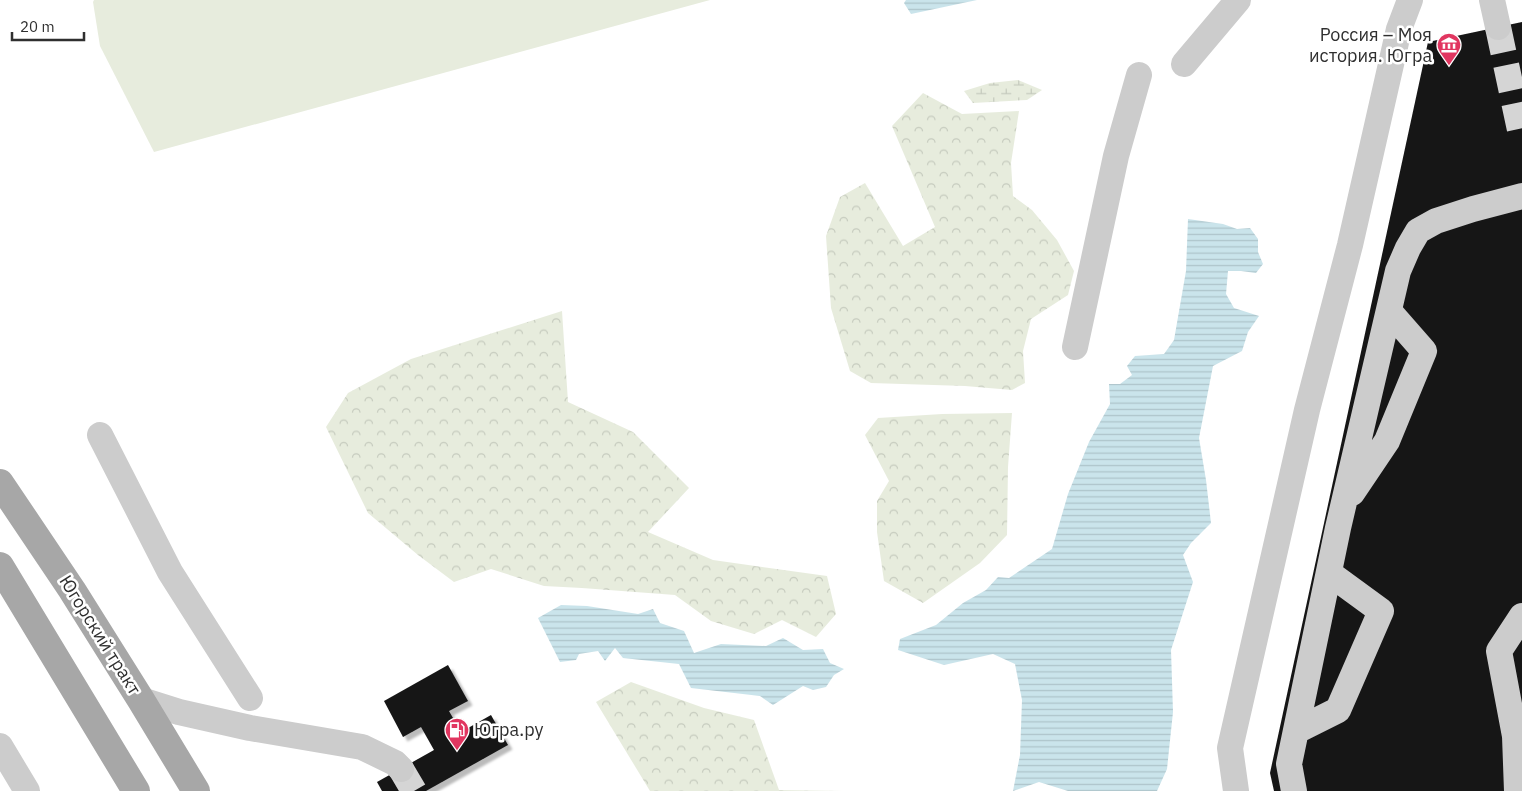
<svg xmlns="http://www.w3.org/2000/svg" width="1522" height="791" font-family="'IBM Plex Sans',sans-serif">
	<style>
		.green { fill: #e7ecdd }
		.forest { fill: url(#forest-crowns) }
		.wetland { fill: url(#wetland-marsh) }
		.water { fill: url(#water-rules) }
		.building { fill: #161616; filter: url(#shadow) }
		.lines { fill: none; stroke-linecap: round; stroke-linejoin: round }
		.minor-tunnel { stroke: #d5d5d5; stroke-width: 26; stroke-dasharray: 26 13; stroke-linecap: butt }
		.minor { stroke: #ccc; stroke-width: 26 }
		.major { stroke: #a7a7a7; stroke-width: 28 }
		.labels { text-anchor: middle; stroke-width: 5; stroke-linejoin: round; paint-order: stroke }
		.poi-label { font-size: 18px; fill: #2f2f2f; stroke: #fff; text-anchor: end }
		.street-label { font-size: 18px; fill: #2f2f2f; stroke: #fff }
	</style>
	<defs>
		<pattern id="forest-crowns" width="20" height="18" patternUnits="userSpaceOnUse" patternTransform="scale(1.25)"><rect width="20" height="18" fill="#e7ecdd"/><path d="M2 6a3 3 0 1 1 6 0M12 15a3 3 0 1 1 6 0" fill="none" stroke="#c6cbbe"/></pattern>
		<pattern id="wetland-marsh" width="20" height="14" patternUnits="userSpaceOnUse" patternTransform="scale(1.25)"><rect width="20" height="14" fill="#e7ecdd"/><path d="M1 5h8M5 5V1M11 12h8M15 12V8" fill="none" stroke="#c6cbbe"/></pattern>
		<pattern id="water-rules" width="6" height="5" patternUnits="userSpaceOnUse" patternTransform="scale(1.25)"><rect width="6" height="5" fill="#cae4eb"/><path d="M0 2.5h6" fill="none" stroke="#aec4ca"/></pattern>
		<filter id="shadow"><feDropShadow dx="4.5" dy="4.5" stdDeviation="1" flood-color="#0004"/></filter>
	</defs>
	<rect width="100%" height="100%" fill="#fff"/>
	<path class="green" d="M94,0H710L154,152L100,46L93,2Z"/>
	<path class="forest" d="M923,93L962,114L1019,111L1011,163L1013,196L1032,210L1057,240L1074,271L1068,295L1031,319L1023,351L1025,383L1012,390L965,386L871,383L850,371L831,308L826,236L840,197L865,183L903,246L935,227L892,126Z
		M562,311L568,402L633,432L689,488L648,532L713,560L827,576L836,614L816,637L782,620L754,634L711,621L675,595L582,588L544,586L491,569L454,582L418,555L368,513L326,427L348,393L411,359Z
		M1012,413L1008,467L1007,535L980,563L923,603L884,581L877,532V501L889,481L865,435L878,418L942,414Z
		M631,682L704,708L754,720L779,790L843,791H650L596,702Z"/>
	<path class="wetland" d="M1018,80L1042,90L1027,100L973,103L964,91L990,83Z"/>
	<path class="water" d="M906,0H977L911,14L904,3Z
		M1188,219L1223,224L1237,229L1250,228L1258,239V252L1263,264L1256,273L1241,271H1228L1226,294L1234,308L1259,316L1248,332L1242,351L1213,366L1199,438L1206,480L1211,523L1191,543L1183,555L1193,582L1171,650L1173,712L1167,769L1157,791H1068L1039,782L1013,791L1020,755L1022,700L1015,664L993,654L944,665L898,650L900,639L936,625L963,603L986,590L998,577L1009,578L1052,549L1068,494L1089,442L1110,404L1109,384H1120L1132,375L1127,366L1135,356L1164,354L1174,340L1186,271Z
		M561,605L587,606L638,614L653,609L660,623L684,631L694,653L721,644L766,646L783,638L803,650L823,649L830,663L844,669L834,675L826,687L813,690L803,686L773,705L760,696L691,688L679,664L623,658L615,648L605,661L598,651L579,654L576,660L560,662L538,618Z"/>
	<path class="building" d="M1522,22V791H1274L1270,773L1428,42Z
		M448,665L468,701L449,711L461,732L491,715L508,745L426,791H382L377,782L434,750L421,727L403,737L384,701Z"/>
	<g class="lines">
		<path class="minor-tunnel" d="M1498,27L1522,139
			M401,769L414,791"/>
		<path class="minor" d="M1492,0L1498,27
			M1184,64L1238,0
			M1075,347L1116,156L1139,75
			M100,435L170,572L250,698
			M1352,493L1387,441L1424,351L1389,311
			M141,700L179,712L250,728L362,747L395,763L401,769
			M1296,731L1338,710L1381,611L1329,573
			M0,746L27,791
			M1236,791L1230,748L1307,410L1350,245L1399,29L1410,0
			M1294,791L1289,764L1338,528L1398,271L1408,248L1418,231L1436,221L1473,209L1522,196
			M1517,791L1515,736L1499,651L1522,616"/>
		<path class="major" d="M0,483L72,590L141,700L196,791
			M0,566L136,791"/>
	</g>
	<defs>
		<symbol id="museum-pin" viewBox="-11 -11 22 30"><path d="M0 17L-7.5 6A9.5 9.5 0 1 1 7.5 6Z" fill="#e13660" stroke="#fff"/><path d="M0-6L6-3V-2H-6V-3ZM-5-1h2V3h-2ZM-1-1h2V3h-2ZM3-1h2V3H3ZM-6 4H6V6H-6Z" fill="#fff"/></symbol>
		<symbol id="fuel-pin" viewBox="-11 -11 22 30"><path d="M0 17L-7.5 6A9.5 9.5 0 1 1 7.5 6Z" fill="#e13660" stroke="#fff"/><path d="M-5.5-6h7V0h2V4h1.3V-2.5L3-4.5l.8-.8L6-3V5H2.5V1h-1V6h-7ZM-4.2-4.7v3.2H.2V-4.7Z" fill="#fff"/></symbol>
	</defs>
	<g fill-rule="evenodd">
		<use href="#museum-pin" x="1435" y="31" width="28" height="38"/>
		<use href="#fuel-pin" x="443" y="716" width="28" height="38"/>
	</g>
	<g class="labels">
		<g class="poi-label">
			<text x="1432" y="41">Россия – Моя<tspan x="1432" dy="21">история. Югра</tspan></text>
			<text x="474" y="736" text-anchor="start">Югра.ру</text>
		</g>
		<g class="street-label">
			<text transform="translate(100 635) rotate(58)" y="6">Югорский тракт</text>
		</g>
	</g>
	<path d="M12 32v8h72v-8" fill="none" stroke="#2f2f2f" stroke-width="2.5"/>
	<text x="20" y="32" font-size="15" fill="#2f2f2f" stroke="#ffffff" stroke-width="4" paint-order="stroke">20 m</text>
</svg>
